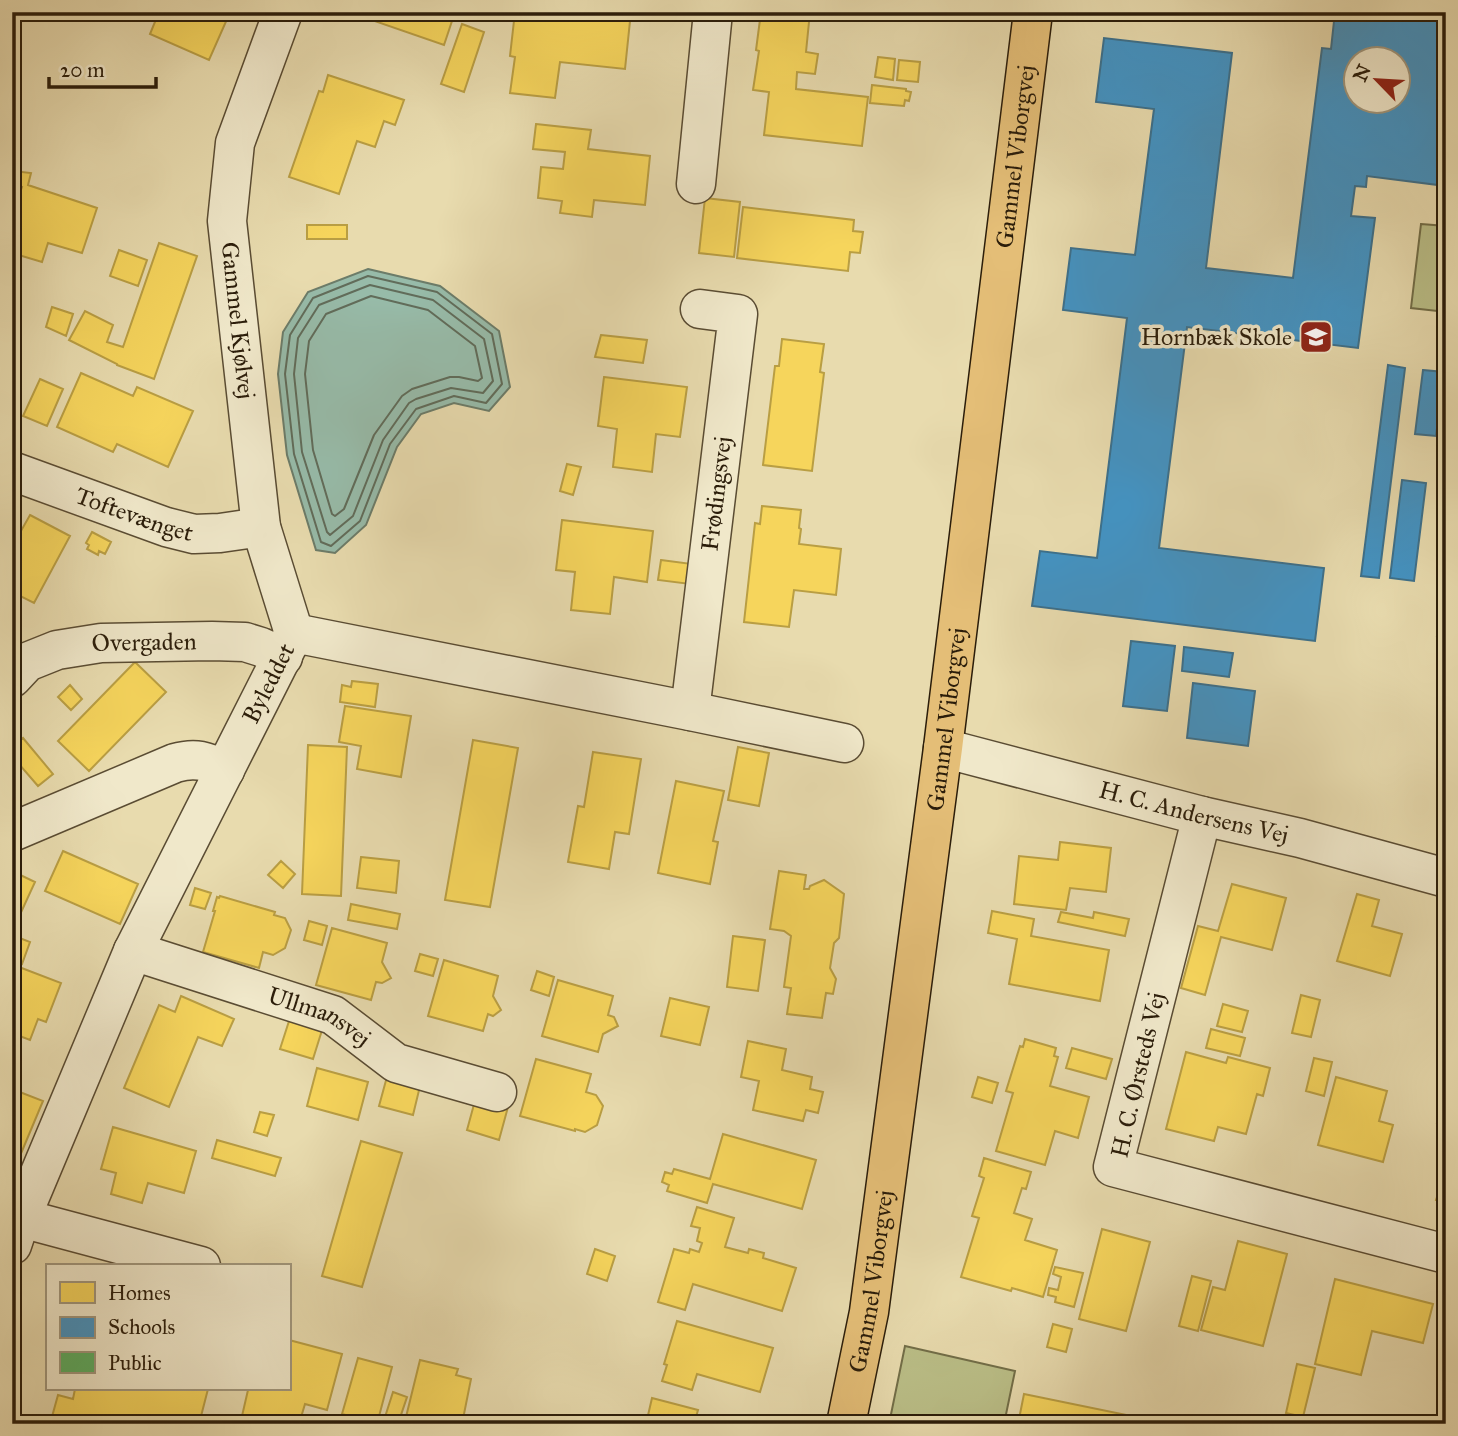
<svg xmlns="http://www.w3.org/2000/svg" width="1458" height="1436" font-family="'IM FELL Great Primer',serif">
	<style>
		.green { fill: #babe87; stroke: #726e48; stroke-width: 2 }
		.water { fill: #97bba9; stroke: #6c7c69; stroke-width: 2 }
		.homes { fill: #f6d55c; stroke: #b99e43; stroke-width: 2 }
		.schools { fill: #4393c3; stroke: #3c708c; stroke-width: 2; fill-rule: evenodd }
		.public { fill: #5aae61; stroke: #4c8247; stroke-width: 2 }
		.lines { fill: none; stroke-linecap: round; stroke-linejoin: round }
		.shore { stroke: #616c5a; stroke-width: 2 }
		.minor-casing { stroke: #5a4c33; stroke-width: 41 }
		.major-casing { stroke: #2b1d0a; stroke-width: 41 }
		.minor { stroke: #f0e8ca; stroke-width: 38 }
		.major { stroke: #e4be77; stroke-width: 38 }
		.labels { text-anchor: middle; stroke-width: 7; stroke-linejoin: round; paint-order: stroke }
		.street-label { font-size: 24px; fill: #2b1d0a; stroke: #f0e8ca }
		.poi-label { font-size: 24px; fill: #2b1d0a; stroke: #f0e8ca; text-anchor: end }
	</style>
	<rect width="100%" height="100%" fill="#e8dbae"/>
	<filter id="stains"><feTurbulence type="fractalNoise" baseFrequency=".00286" numOctaves="4"/><feColorMatrix values="0 0 0 0 .2 0 0 0 0 .09 0 0 0 0 .02 0 0 0 .5 -.17"/></filter>
	<radialGradient id="worn" r=".72"><stop offset=".6" stop-color="#630" stop-opacity="0"/><stop offset="1" stop-color="#630" stop-opacity=".3"/></radialGradient>
	<path class="green" d="M1421,224L1446,226V312L1411,308Z
		M905,1346L1015,1371L1004,1424H889Z"/>
	<path class="water" d="M368,269L440,286L499,331L510,387L489,411L454,403L421,414L397,447L366,525L335,553L316,550L287,455L278,374L283,332L308,292Z"/>
	<path class="homes" d="M159,12H217L228,17L209,60L150,34Z
		M358,12H455L444,45L357,15Z
		M515,12H559L630,21L625,69L560,62L555,98L510,93L515,57L510,56Z
		M761,12H810L806,52L818,54L815,74L797,72L796,89L868,97L862,146L764,135L769,92L753,90L759,51L756,50Z
		M462,24L484,32L464,92L441,84Z
		M878,57L895,59L893,80L875,77Z
		M899,60L920,62L918,82L897,80Z
		M328,75L404,100L395,125L384,121L375,147L357,141L339,194L289,177L319,91L323,92Z
		M872,85L906,89V91L911,92L909,101L905,100L904,106L870,103Z
		M536,124L591,130L588,149L650,156L645,205L594,200L592,217L560,213L562,201L538,198L541,167L563,169L565,152L533,149Z
		M13,171L31,173L28,185L97,208L82,253L48,243L42,262L12,253V216L22,187L12,184Z
		M705,198L740,202L734,257L699,253Z
		M743,207L854,220L853,231L863,232L860,253L850,252L848,271L737,258Z
		M307,225H347V239H307Z
		M159,243L197,256L154,379L117,365V364L69,340L85,311L113,325L107,342L123,347Z
		M119,250L147,260L138,286L110,276Z
		M52,307L73,314L66,336L46,327Z
		M601,335L647,340L643,363L595,357Z
		M782,339L824,344L820,372L824,373L812,471L763,465L775,366H779Z
		M81,373L133,396L137,387L193,411L168,467L117,444L113,452L57,427Z
		M604,377L687,387L680,437L656,434L652,472L613,467L617,429L598,426Z
		M40,379L63,389L47,426L23,416Z
		M567,464L581,467L573,495L560,491Z
		M762,506L801,510L799,528L801,529L799,544L841,549L836,595L794,590L789,627L744,622L755,523L760,524Z
		M30,515L70,536L34,603L12,592V526L21,531Z
		M562,520L653,531L647,582L614,577L610,614L571,610L575,572L556,570Z
		M92,532L111,542L105,554L99,551L98,555L87,549L89,545L86,543Z
		M661,560L692,564L690,584L658,580Z
		M135,662L166,692L89,771L58,741Z
		M352,681L378,684L375,707L340,702L342,685L351,687Z
		M70,685L82,699L71,710L58,697Z
		M345,706L411,716L401,777L357,769L361,746L339,742Z
		M23,738L53,774L38,786L12,756V747Z
		M473,740L518,748L490,907L445,900Z
		M308,745L347,747L341,896L302,894Z
		M738,747L769,753L759,806L728,800Z
		M593,752L641,759L629,834L615,832L609,869L568,862L578,806L584,807Z
		M676,781L724,791L713,841L718,842L710,884L658,873Z
		M1060,842L1111,848L1106,892L1070,888L1066,910L1014,904L1019,856L1058,860Z
		M63,851L138,884L120,924L45,891Z
		M361,857L399,861L396,893L357,888Z
		M281,861L295,874L283,888L268,875Z
		M12,871L35,882L12,932Z
		M779,871L806,875L804,889H809L810,886L824,880L844,894L839,938L834,943L830,968L836,979L833,994L826,993L822,1018L787,1014L791,988L784,987L791,936L784,931L770,929Z
		M1232,884L1286,898L1272,950L1221,937L1205,995L1181,988L1198,926L1218,931Z
		M195,888L211,893L205,909L190,905Z
		M1357,894L1379,900L1372,926L1402,934L1390,976L1337,961Z
		M220,896L275,912L274,915L285,918L291,930L285,948L273,955L263,952L259,968L203,952L215,911H213L217,897L219,898Z
		M351,904L400,914L397,929L348,920Z
		M992,911L1034,919L1031,936L1109,950L1100,1001L1009,984L1017,939L988,933Z
		M1061,912L1093,918L1094,912L1129,919L1125,936L1058,922Z
		M309,921L327,926L322,945L304,940Z
		M332,928L387,943L382,962L391,978L382,983L376,982L371,1000L316,985Z
		M12,935L30,942L22,964L12,961Z
		M733,936L765,940L758,991L727,987Z
		M420,954L438,959L433,976L415,971Z
		M444,960L498,976L493,996L501,1010L493,1016L488,1014L483,1031L428,1016Z
		M19,967L61,983L46,1022L38,1019L30,1040L17,1035L14,1040L12,1039V985Z
		M537,971L554,977L549,996L531,990Z
		M558,980L613,996L608,1015L614,1017L618,1026L603,1034L598,1052L542,1036Z
		M1301,995L1320,1000L1311,1037L1292,1033Z
		M181,996L234,1019L222,1046L198,1037L169,1107L124,1088L159,1005L175,1012Z
		M670,998L709,1007L700,1045L661,1036Z
		M1223,1004L1248,1011L1242,1032L1217,1026Z
		M290,1018L323,1027L313,1059L280,1049Z
		M1211,1029L1245,1038L1240,1056L1206,1048Z
		M1025,1039L1056,1048L1054,1056L1058,1057L1050,1086L1089,1097L1078,1138L1055,1131L1045,1165L996,1151L1013,1093L1006,1091L1020,1046L1023,1047Z
		M748,1041L786,1049L782,1070L812,1077L810,1089L823,1092L818,1113L806,1110L803,1121L753,1110L759,1081L741,1077Z
		M1072,1048L1112,1059L1106,1079L1066,1068Z
		M1186,1052L1226,1063L1228,1057L1270,1068L1263,1096L1257,1094L1246,1134L1218,1127L1214,1141L1166,1129Z
		M1314,1058L1332,1062L1324,1096L1306,1091Z
		M536,1059L591,1074L586,1092L596,1095L603,1106L597,1125L585,1132L575,1129V1131L520,1116Z
		M317,1068L368,1082L358,1120L307,1106Z
		M388,1073L421,1082L413,1115L379,1106Z
		M978,1077L998,1083L992,1103L972,1097Z
		M1336,1077L1387,1091L1379,1121L1393,1125L1383,1162L1318,1145Z
		M12,1089L43,1101L12,1175Z
		M1446,1094V1126L1437,1123Z
		M476,1097L508,1107L499,1140L467,1130Z
		M260,1112L274,1115L267,1136L254,1132Z
		M113,1127L196,1151L184,1193L148,1183L142,1203L111,1194L116,1173L101,1169Z
		M723,1134L816,1160L802,1209L713,1184L707,1203L667,1191L669,1185L662,1182L665,1172L672,1174L674,1169L710,1179Z
		M217,1140L281,1158L275,1176L212,1158Z
		M361,1141L402,1153L362,1287L322,1276Z
		M984,1158L1031,1172L1026,1189L1022,1188L1014,1213L1032,1219L1025,1240L1057,1250L1043,1297L1012,1288L1011,1291L961,1277L979,1218L972,1216L984,1178L979,1176Z
		M1446,1170V1203L1436,1200Z
		M697,1207L734,1218L725,1247L748,1253L749,1249L764,1253L763,1258L796,1268L782,1311L693,1284L685,1310L658,1302L674,1249L689,1253L690,1249L699,1252L702,1243L697,1241L700,1228L691,1226Z
		M1102,1229L1150,1242L1126,1331L1079,1319Z
		M1238,1241L1287,1254L1263,1346L1201,1330L1213,1287L1225,1290Z
		M595,1249L615,1256L607,1281L587,1274Z
		M1055,1267L1083,1273L1074,1307L1055,1302L1056,1297L1048,1295L1049,1288L1058,1290L1061,1277L1053,1274Z
		M1192,1276L1211,1281L1198,1331L1179,1326Z
		M1335,1279L1433,1304L1423,1343L1372,1331L1361,1375L1315,1364Z
		M677,1321L773,1348L760,1392L697,1374L692,1390L662,1381L667,1365L664,1364Z
		M1053,1324L1072,1329L1066,1352L1047,1347Z
		M289,1340L342,1354L327,1410L305,1404L299,1424H272L242,1416L248,1390L242,1389H289Z
		M358,1358L392,1367L377,1424L342,1414Z
		M420,1360L458,1369L456,1375L471,1379L462,1424H435L406,1417Z
		M1297,1364L1315,1368L1303,1417L1286,1413Z
		M75,1389H208L199,1424H50L58,1395L73,1399Z
		M393,1392L407,1397L400,1418L410,1422V1424H387L389,1418L385,1417Z
		M1024,1394L1146,1419L1145,1424H1018Z
		M652,1398L698,1410L694,1424H646Z"/>
	<path class="schools" d="M1335,12H1446V186L1367,176L1366,187L1355,186L1351,216L1375,218L1358,348L1187,327L1159,548L1324,568L1315,641L1032,606L1040,551L1097,558L1127,318L1063,310L1071,248L1135,255L1154,109L1096,102L1104,38L1232,53L1206,268L1293,278L1322,48L1331,49ZM1356,60H1398V102H1356Z
		M1388,365L1405,368L1379,578L1361,576Z
		M1423,370L1444,372L1436,436L1415,434Z
		M1402,480L1426,483L1414,581L1390,578Z
		M1131,641L1175,646L1167,711L1123,706Z
		M1184,647L1233,653L1229,677L1182,671Z
		M1193,683L1255,691L1248,746L1187,738Z"/>
	<path class="public" d="M1446,568V637L1437,636Z"/>
	<g class="lines">
		<path class="shore" d="M368,276L437,292L492,334L502,384L486,403L454,396L416,409L390,444L360,521L331,546L321,542L294,454L285,374L290,335L313,298Z
			M370,285L433,300L484,339L493,381L483,393L451,388L416,399L409,403L383,440L353,516L330,535L327,532L302,452L294,374L298,338L319,305Z
			M371,296L428,310L475,346L482,378L478,381L459,377H450L412,389L402,396L374,435L344,509L335,516L332,514L313,450L305,374L309,341L326,314Z"/>
		<defs>
			<g id="minor">
				<path id="s1" d="M283,12L235,143L227,221L261,527L294,633"/>
				<path d="M696,184L713,12"/>
				<path id="s2" d="M12,471L166,527L194,534L220,533L261,527"/>
				<path id="s3" d="M12,678L27,662L57,650L101,643L212,641L245,642L261,647L283,657"/>
				<path id="s4" d="M690,711L738,314L700,309"/>
				<path id="s5" d="M943,748L1202,816L1300,838L1446,878"/>
				<path d="M1202,816L1113,1167L1446,1254"/>
				<path d="M12,832L175,763C196,757 206,761 225,770"/>
				<path id="s6" d="M133,951L333,1015L396,1063L497,1092"/>
				<path d="M21,1218L201,1266"/>
				<path id="s7" d="M12,1245L21,1218L133,951L294,633L690,711L844,743"/>
			</g>
			<g id="major">
				<path id="s8" d="M846,1424L869,1312L943,748L1033,12"/>
			</g>
		</defs>
		<use href="#minor" class="minor-casing"/>
		<use href="#major" class="major-casing"/>
		<use href="#minor" class="minor"/>
		<use href="#major" class="major"/>
	</g>
	<defs>
		<symbol id="school-square" viewBox="-11 -11 22 22"><rect x="-9" y="-9" width="18" height="18" rx="4" fill="#8f2418" stroke="#f0e8ca"/><path d="M0-5L7-2L0 1L-7-2ZM-4 1L0 2.5L4 1V4Q0 6-4 4Z" fill="#fff"/></symbol>
	</defs>
	<g fill-rule="evenodd">
		<use href="#school-square" x="1297" y="318" width="38" height="38"/>
	</g>
	<g class="labels">
		<g class="street-label">
			<text dy="8" stroke="none"><textPath href="#s8" startOffset="1279">Gammel Viborgvej</textPath></text>
			<text dy="8" stroke="none"><textPath href="#s1" startOffset="318">Gammel Kjølvej</textPath></text>
			<text dy="8" stroke="none"><textPath href="#s4" startOffset="219">Frødingsvej</textPath></text>
			<text dy="8" stroke="none"><textPath href="#s2" startOffset="130">Toftevænget</textPath></text>
			<text dy="8" stroke="none"><textPath href="#s3" startOffset="142">Overgaden</textPath></text>
			<text dy="8" stroke="none"><textPath href="#s7" startOffset="618">Byleddet</textPath></text>
			<text dy="8" stroke="none"><textPath href="#s8" startOffset="712">Gammel Viborgvej</textPath></text>
			<text dy="8" stroke="none"><textPath href="#s5" startOffset="259">H. C. Andersens Vej</textPath></text>
			<text dy="8" stroke="none"><textPath href="#s6" startOffset="198">Ullmansvej</textPath></text>
			<text transform="translate(1138 1075) rotate(-77)" y="8">H. C. Ørsteds Vej</text>
			<text dy="8" stroke="none"><textPath href="#s8" startOffset="145">Gammel Viborgvej</textPath></text>
		</g>
		<g class="poi-label">
			<text x="1292" y="345">Hornbæk Skole</text>
		</g>
	</g>
	<rect width="1458" height="1436" fill="none" stroke="#e8dbae" stroke-width="42"/>
	<rect x="14" y="14" width="1430" height="1408" fill="none" stroke="#2b1d0a" stroke-width="3.5"/>
	<rect x="21" y="21" width="1416" height="1394" fill="none" stroke="#2b1d0a" stroke-width="2"/>
	<rect x="46" y="1264" width="245" height="126" fill="#f0e8ca" stroke="#a1977d" stroke-width="2"/>
	<rect x="60" y="1282" width="35" height="21" fill="#f6d55c" stroke="#a1977d" stroke-width="2"/>
	<text x="108" y="1300" font-size="21" fill="#2b1d0a">Homes</text>
	<rect x="60" y="1317" width="35" height="21" fill="#4393c3" stroke="#a1977d" stroke-width="2"/>
	<text x="108" y="1334" font-size="21" fill="#2b1d0a">Schools</text>
	<rect x="60" y="1352" width="35" height="21" fill="#5aae61" stroke="#a1977d" stroke-width="2"/>
	<text x="108" y="1370" font-size="21" fill="#2b1d0a">Public</text>
	<g transform="translate(1377 80) rotate(295)"><circle r="33" fill="#f0e8ca" stroke="#a1977d" stroke-width="2"/>
	<path d="M0-5L12 26L0 18L-12 26Z" fill="#8f2418"/>
	<text y="-10" font-size="19" font-weight="bold" text-anchor="middle" fill="#2b1d0a">N</text>
	</g>
	<path d="M49 77v10h107v-10" fill="none" stroke="#2b1d0a" stroke-width="3.5"/>
	<text x="60" y="77" font-size="21" fill="#2b1d0a" stroke="#f0e8ca" stroke-width="5" paint-order="stroke">20 m</text>
	<rect width="100%" height="100%" filter="url(#stains)"/>
	<rect width="100%" height="100%" fill="url(#worn)"/>
</svg>
